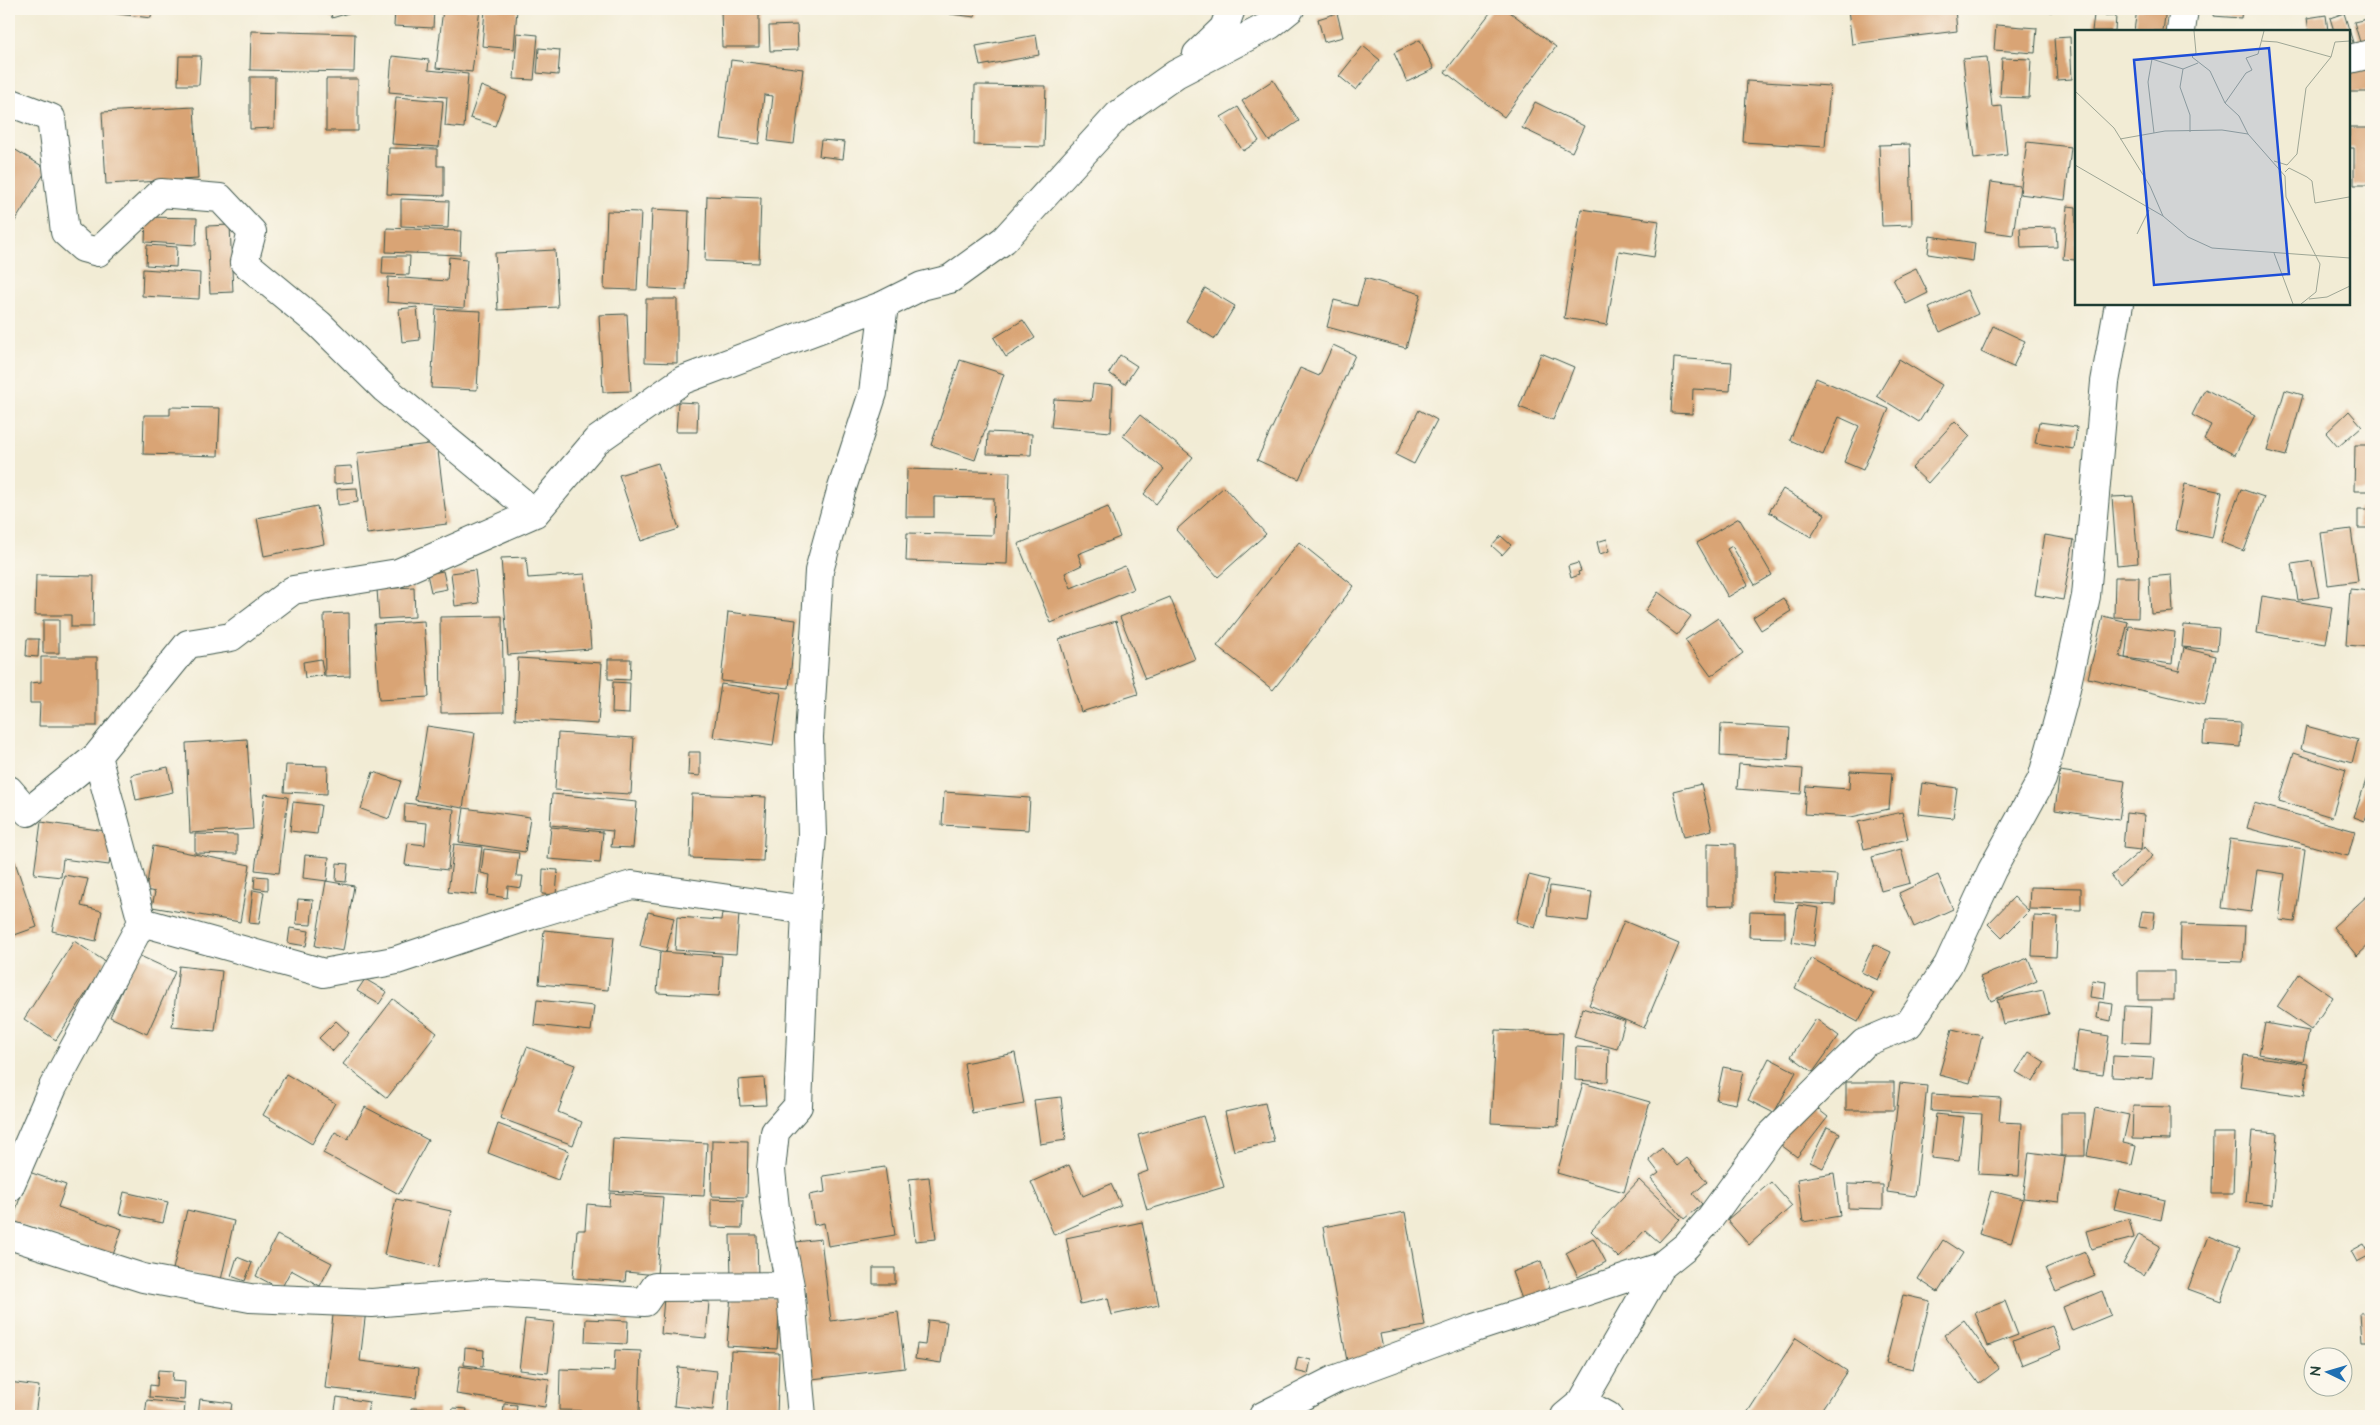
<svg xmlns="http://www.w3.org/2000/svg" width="2380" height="1425" font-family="'Architects Daughter',sans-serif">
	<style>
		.building { fill: #d9a474 }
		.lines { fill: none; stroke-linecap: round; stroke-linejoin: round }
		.street-casing { stroke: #3f574c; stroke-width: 30 }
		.street { stroke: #fff; stroke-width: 28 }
		.inset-road { fill: none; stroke: #9ea695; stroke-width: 1 }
		.view { fill: #1d4ed8; fill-opacity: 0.15; stroke: #1d4ed8; stroke-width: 2.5 }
		.inset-edge { fill: none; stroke: #1f3d34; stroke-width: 2.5 }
	</style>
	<rect width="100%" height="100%" fill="#fbf7ec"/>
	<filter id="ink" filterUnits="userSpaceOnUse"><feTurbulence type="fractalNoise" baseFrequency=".02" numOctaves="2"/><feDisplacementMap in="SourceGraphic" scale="10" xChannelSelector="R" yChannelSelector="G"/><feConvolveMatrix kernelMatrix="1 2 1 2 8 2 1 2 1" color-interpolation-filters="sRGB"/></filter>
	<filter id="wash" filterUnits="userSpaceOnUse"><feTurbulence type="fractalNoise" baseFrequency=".0096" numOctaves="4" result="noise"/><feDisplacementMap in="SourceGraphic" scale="20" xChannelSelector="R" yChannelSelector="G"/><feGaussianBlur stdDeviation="1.12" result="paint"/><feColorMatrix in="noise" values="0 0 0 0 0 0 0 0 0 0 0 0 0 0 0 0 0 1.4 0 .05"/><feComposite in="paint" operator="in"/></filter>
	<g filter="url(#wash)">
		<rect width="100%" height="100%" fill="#f2ecd5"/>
		<g id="blocks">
			<path class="building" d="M78,9H152L151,18Z
				M330,9H355V11L332,18Z
				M395,9H434L433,28L394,26Z
				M443,9H480L472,72L436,68Z
				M485,9H517L514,49L482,46Z
				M721,9H759V47H722Z
				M950,9H976L975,17L950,14Z
				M1493,9H1506L1556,47L1504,117L1445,72Z
				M1848,9H1955L1957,31L1852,44Z
				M2033,9H2053L2052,12Z
				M2137,9H2166L2163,31H2134Z
				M2214,9H2242L2241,18L2213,16Z
				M1337,13L1343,37L1324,42L1318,19Z
				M2344,13L2355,49L2349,51V31H2334L2330,18Z
				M2094,15L2116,16L2115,31H2092Z
				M2326,15L2328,31H2309L2307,18Z
				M2371,18V50L2363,52L2354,22Z
				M797,25L798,50L770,51L769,26Z
				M1996,25L2037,28L2035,53L1994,50Z
				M251,31L355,34L354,72L250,70Z
				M517,33L538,35L534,80L514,79Z
				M1036,35L1039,55L980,66L976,46Z
				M2070,37L2072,79L2057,80L2054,38Z
				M1420,40L1434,69L1407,82L1394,53Z
				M1363,46L1380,60L1356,90L1339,76Z
				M539,48L560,50L558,75L537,73Z
				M179,56H201L199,85H178Z
				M392,56L429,60L428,70L468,74L464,128L445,126L447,97L389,92Z
				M1987,57L1992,107L2002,106L2007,155L1974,159L1963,59Z
				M2002,58L2031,59L2029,98L2000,97Z
				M731,60L803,69L794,144L768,141L773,96L764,95L759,144L721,139Z
				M2349,67L2369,68L2368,92H2349Z
				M250,77H275L274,128L250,129Z
				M326,79H358V131H326Z
				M1273,80L1299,121L1269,141L1242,101Z
				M1747,81L1830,86L1825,147L1743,142Z
				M975,85L1046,86L1044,147L974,145Z
				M481,86L506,96L495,126L470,118Z
				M396,97L443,101L439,147L392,144Z
				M1535,102L1584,126L1572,152L1522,128Z
				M194,107L198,179L106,184L102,112Z
				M1238,107L1259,141L1243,151L1221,117Z
				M2349,128H2371V185H2354V148H2349Z
				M821,140L845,142L843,159L819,156Z
				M2027,142L2071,147L2065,200L2020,194Z
				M1910,144L1912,225L1882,226L1879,145Z
				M9,146L47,169L9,231Z
				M389,148L437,149V166H444V196L387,194Z
				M1991,182L2020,186L2013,235L1985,231Z
				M707,196L761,198L759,263L705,261Z
				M401,199L449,201L448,228L401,226Z
				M2068,206L2076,207V260L2063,259Z
				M652,209L689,211L686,290L649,288Z
				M1581,209L1659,221L1654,257L1619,251L1607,325L1564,318Z
				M607,211L641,212L637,290L604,289Z
				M146,217L197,218L196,245L145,242Z
				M230,225L233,292L210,293L207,226Z
				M2056,227L2057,247L2021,248L2020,228Z
				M387,228L461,231L460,255L386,252Z
				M1930,236L1975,243L1973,261L1928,254Z
				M147,245L177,247L176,267L146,265Z
				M555,250L558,307L498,310L495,253Z
				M383,256H410L409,275L382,274Z
				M449,257L467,259L464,308L387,302L388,277L447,281Z
				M1916,268L1928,293L1906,304L1893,279Z
				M143,269L200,273L199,299L142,296Z
				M1365,278L1421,294L1406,348L1327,327L1334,300L1357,306Z
				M1205,288L1235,306L1215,339L1186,321Z
				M1967,290L1978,314L1940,332L1929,308Z
				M646,299H677V363L645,362Z
				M417,307L420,340L402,342L399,309Z
				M436,309L481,311L477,390L431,388Z
				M627,314L631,391L603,392L599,315Z
				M1023,320L1035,338L1006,357L994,338Z
				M1993,326L2025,341L2013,367L1981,352Z
				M1333,345L1355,355L1299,479L1257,460L1300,368L1319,376Z
				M1541,353L1574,367L1553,420L1519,407Z
				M1120,355L1137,366L1125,384L1109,373Z
				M1674,358L1732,362L1730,391L1693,389L1692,414L1671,413Z
				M1899,359L1942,385L1919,422L1877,396Z
				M960,360L1004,374L975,460L931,445Z
				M1816,378L1889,409L1863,470L1844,462L1859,426L1839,417L1823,455L1790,440Z
				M1093,384L1113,386L1111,432L1051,427L1054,399L1091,401Z
				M2205,389L2255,415L2235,455L2204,439L2211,425L2192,415Z
				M2285,390L2303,395L2286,456L2267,451Z
				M678,402L698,403L697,432H676Z
				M170,407L220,408L218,456L143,454L144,415H170Z
				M1419,410L1437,420L1414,464L1396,455Z
				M2349,411L2362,426L2338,447L2326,433Z
				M1140,415L1193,457L1156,504L1144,494L1164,469L1123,436Z
				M1955,421L1970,436L1928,483L1912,468Z
				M2039,422L2077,427L2074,449L2035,443Z
				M988,432L1032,434L1031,455L987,454Z
				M437,443L447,524L367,534L357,453Z
				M2355,445H2371V491H2354Z
				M658,463L679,529L641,541L619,475Z
				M351,466L353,482L334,484V467Z
				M907,469L1010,472L1007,564L906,561L907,533L993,535L994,498L934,497V517H906Z
				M2185,484L2222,492L2212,538L2175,530Z
				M1224,487L1266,534L1218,577L1176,530Z
				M357,488L358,502L338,505L337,489Z
				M1783,489L1825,514L1811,537L1769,512Z
				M2241,489L2264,497L2244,551L2221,542Z
				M2133,496L2138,563L2117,565L2112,497Z
				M317,506L324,544L264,556L257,518Z
				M1108,507L1120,537L1078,554L1082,565L1065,573L1071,588L1125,566L1134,589L1051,623L1018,544Z
				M2358,509H2371V528H2358Z
				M1739,518L1772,575L1755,585L1732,546L1727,549L1748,585L1728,597L1697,543Z
				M2351,529L2358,581L2328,585L2321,533Z
				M2045,535L2074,540L2063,600L2035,595Z
				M1501,536L1511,545L1502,555L1492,546Z
				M1607,539L1609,551L1600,554L1597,542Z
				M1299,542L1354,586L1273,690L1217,646Z
				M526,557L528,578L585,574L591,649L508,655L501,558Z
				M2312,561L2319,597L2298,600L2292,564Z
				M1578,563L1581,571L1578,572L1579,575L1571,578L1568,566Z
				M475,570L479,603L455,606L451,573Z
				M443,571L447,589L431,592L427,574Z
				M36,575L94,576L93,627H71V615H35Z
				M2171,575L2173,612L2151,614L2149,577Z
				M2115,577H2139L2138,618L2114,617Z
				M414,587L415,617L379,619L377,589Z
				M2350,589L2371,591V647L2346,645Z
				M1658,592L1691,616L1677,635L1645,611Z
				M2262,596L2332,607L2326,644L2257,633Z
				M1170,597L1195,659L1145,679L1120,617Z
				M1783,598L1791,611L1761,630L1753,617Z
				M728,612L796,620L789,688L721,681Z
				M349,613L350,676L325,677L324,614Z
				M502,616L504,712L441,713L440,617Z
				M2103,616L2128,622L2120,657L2179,671L2184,648L2216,656L2205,705L2088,678Z
				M1718,618L1743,653L1711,676L1685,640Z
				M43,620H59V653H43Z
				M424,621L429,697L379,700L374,624Z
				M1116,621L1138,694L1081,712L1059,639Z
				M2184,625L2219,628L2217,650L2182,647Z
				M2129,626L2175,632L2172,664L2125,658Z
				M27,639H39L38,657L26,656Z
				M41,657H97V726H39L40,703H30V683L41,682Z
				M518,658L602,663L598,724L515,719Z
				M321,659L324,675L305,678L303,662Z
				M608,659H631L630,680L608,679Z
				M613,682L630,683L629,714L612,713Z
				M721,684L781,693L773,746L713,737Z
				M2204,721L2241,723L2240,747L2203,744Z
				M1721,724L1790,728L1788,760L1720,756Z
				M427,726L475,733L463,808L415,800Z
				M2306,726L2358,740L2352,763L2301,749Z
				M558,733L634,738L631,794L555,790Z
				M247,739L253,829L190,833L186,743Z
				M689,752H700V776L688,775Z
				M2294,753L2346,770L2332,817L2279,801Z
				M1739,764L1803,769L1801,794L1737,789Z
				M286,765L328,766L327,794L284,792Z
				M168,767L173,792L136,800L131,775Z
				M1850,771L1892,773L1889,809L1851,817L1804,814L1806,786L1849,789Z
				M2060,771L2125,781L2119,820L2055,810Z
				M373,772L401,781L389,819L361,809Z
				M2367,777L2371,778V805L2365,821L2354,817Z
				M1922,783L1957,788L1953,818L1918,814Z
				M1701,784L1712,830L1684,837L1673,791Z
				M944,792L1030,798L1028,830L942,825Z
				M265,794L288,797L279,873L255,870Z
				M552,794L637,802L633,848L611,847L613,831L550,825Z
				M692,794L766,797L763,861L690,858Z
				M293,802L321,805L317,834L290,831Z
				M405,803L454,809L448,870L405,865L408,843L425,845L427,823L404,821Z
				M2254,803L2355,831L2348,856L2247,828Z
				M464,808L530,817L525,852L459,842Z
				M1902,812L1908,839L1864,849L1858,822Z
				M2126,813L2144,815L2141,850L2123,848Z
				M41,822L113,832L109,865L63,859L61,877L34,874Z
				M551,827L603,832L600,863L548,859Z
				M195,834L237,835V854L195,853Z
				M2230,839L2305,849L2295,922L2279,920L2285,874L2257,870L2251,912L2221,908Z
				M1707,843L1735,844V905L1707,906Z
				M454,844L482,847L476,895L448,892Z
				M153,846L250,865L240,922L152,907L155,892L146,890Z
				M2145,847L2153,856L2119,886L2111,876Z
				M484,849L519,853L516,876H523L521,888L508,886L507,898L488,895L490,875L481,873Z
				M1901,849L1910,883L1881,891L1872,857Z
				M305,855L329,857L327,881L303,878Z
				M15,862L37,927L9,937V865Z
				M337,863L348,864L346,882L336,881Z
				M543,869L558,870L556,895L542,894Z
				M1774,871L1837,875L1835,905L1772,901Z
				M64,875L88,879L81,906L102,911L96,941L52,931Z
				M1529,875L1549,880L1535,928L1516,922Z
				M1938,875L1953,909L1914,927L1899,893Z
				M255,876L268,877V890L254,888Z
				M326,881L354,886L343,951L315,946Z
				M1550,886L1592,892L1588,921L1547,916Z
				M2030,887L2081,888V910L2029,909Z
				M253,890L264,892L259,924L249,923Z
				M2368,895L2371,899V943L2357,956L2333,927Z
				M2014,897L2029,911L2002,938L1988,924Z
				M298,899L313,900L311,925L296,924Z
				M1798,905L1819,908L1814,946L1792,942Z
				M2142,911L2155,912L2153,929L2139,927Z
				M648,912L674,918L666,952L640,946Z
				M1750,912L1785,913V938L1749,937Z
				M722,913L739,914L736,954L675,950L677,917L721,920Z
				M2034,916L2058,917L2056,957L2032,956Z
				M1624,921L1679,944L1644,1028L1589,1005Z
				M2181,924L2245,926L2243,962L2180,960Z
				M290,928L309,931L306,946L288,943Z
				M544,930L614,937L608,990L539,984Z
				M74,941L106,962L56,1040L24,1019Z
				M1874,944L1891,952L1878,980L1861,972Z
				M660,952L722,956L719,996L657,993Z
				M138,955L175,972L147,1034L110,1017Z
				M1811,958L1874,993L1858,1022L1795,988Z
				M2028,958L2037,981L1991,1001L1980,977Z
				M179,966L222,971L215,1031L172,1027Z
				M2138,971H2174V1000H2138Z
				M2299,974L2333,997L2311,1030L2277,1007Z
				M365,979L387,992L379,1004L357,991Z
				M2092,980L2106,982L2104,999L2090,997Z
				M2043,990L2049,1014L2003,1024L1997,1000Z
				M393,999L437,1033L387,1098L343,1064Z
				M537,1000L594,1006L591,1031L534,1025Z
				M2099,1002L2113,1004L2111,1021L2097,1018Z
				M2125,1006L2152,1007L2150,1043L2123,1042Z
				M1582,1008L1625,1021L1617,1049L1574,1037Z
				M1816,1019L1839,1036L1813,1072L1791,1056Z
				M336,1021L349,1033L333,1051L319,1038Z
				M2265,1023L2309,1031L2303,1062L2259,1054Z
				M1952,1029L1982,1036L1970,1083L1939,1075Z
				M1496,1030L1563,1033L1558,1126L1491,1123Z
				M2078,1031L2109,1036L2103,1075L2073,1071Z
				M527,1047L575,1065L558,1112L582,1122L573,1145L500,1118Z
				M1576,1047L1609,1049L1608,1082L1575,1080Z
				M2029,1052L2045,1062L2033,1082L2016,1072Z
				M1015,1053L1024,1104L972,1113L964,1063Z
				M2244,1055L2308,1064L2304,1096L2240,1087Z
				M2113,1056L2154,1058L2152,1079L2112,1077Z
				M1769,1058L1796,1072L1774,1113L1748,1100Z
				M1723,1067L1743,1071L1736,1104L1716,1100Z
				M286,1074L335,1103L312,1144L263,1115Z
				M764,1078L766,1105L740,1106L738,1080Z
				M1846,1082H1894V1110H1846Z
				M1583,1083L1650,1102L1624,1192L1557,1173Z
				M1900,1083L1927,1086L1915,1196L1887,1192Z
				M1932,1094L2001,1098L1999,1122L2022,1123L2019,1176L1978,1174L1982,1114L1931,1111Z
				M1061,1097L1066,1140L1040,1144L1034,1100Z
				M1809,1102L1828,1117L1797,1157L1777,1142Z
				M1265,1103L1274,1142L1234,1151L1225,1112Z
				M2133,1106L2170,1107V1140L2132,1139Z
				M365,1107L428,1140L399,1194L323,1153L335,1132L348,1139Z
				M2095,1108L2129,1115L2123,1143L2136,1146L2132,1165L2087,1156Z
				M2061,1113H2085V1156H2061Z
				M1936,1114L1964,1117L1959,1161L1931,1158Z
				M1203,1116L1224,1187L1147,1210L1137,1175L1148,1171L1138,1135Z
				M498,1124L569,1151L558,1180L488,1153Z
				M1827,1127L1840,1133L1823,1168L1810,1162Z
				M2252,1131L2278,1133L2272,1205L2246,1202Z
				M2213,1133H2235L2233,1194H2212Z
				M613,1138L707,1143L704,1196L610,1191Z
				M712,1140L748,1141L747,1197L711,1196Z
				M1662,1148L1677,1166L1687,1158L1707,1182L1693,1194L1702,1204L1684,1219L1651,1179L1659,1173L1649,1160Z
				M2029,1152L2065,1157L2059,1202L2023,1198Z
				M1069,1165L1083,1196L1111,1184L1121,1205L1054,1235L1031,1182Z
				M885,1167L895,1235L828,1246L824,1223L814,1225L809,1195L825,1192L823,1176Z
				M29,1172L66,1185L58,1207L122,1229L113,1255L12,1221Z
				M1834,1173L1840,1216L1803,1222L1797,1179Z
				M929,1177L936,1239L915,1241L909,1179Z
				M1639,1180L1680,1219L1659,1242L1645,1230L1619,1258L1591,1231Z
				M1771,1182L1792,1206L1749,1245L1727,1220Z
				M1848,1184L1883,1185V1209L1848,1208Z
				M2119,1189L2165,1200L2161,1220L2114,1209Z
				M1991,1191L2023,1199L2011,1243L1979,1234Z
				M124,1192L168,1202L163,1223L119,1214Z
				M610,1193L663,1197L657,1275L626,1272L625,1282L573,1278L577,1230H585L587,1204L609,1206Z
				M396,1199L451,1211L438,1267L384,1255Z
				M711,1199L743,1200L742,1228L711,1227Z
				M187,1210L234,1221L221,1280L173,1269Z
				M1405,1212L1425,1326L1380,1334L1384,1354L1347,1361L1323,1227Z
				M2129,1219L2134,1238L2091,1249L2086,1231Z
				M1142,1222L1159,1305L1112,1315L1108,1298L1080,1304L1066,1238Z
				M2139,1234L2160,1246L2144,1275L2123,1264Z
				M277,1235L332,1263L320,1286L291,1270L281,1289L256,1276Z
				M730,1235H757L758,1278H731Z
				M2208,1236L2240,1248L2221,1301L2188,1289Z
				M1593,1238L1606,1262L1578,1277L1566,1253Z
				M821,1239L831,1321L898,1312L905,1368L812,1379L796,1242Z
				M1943,1240L1963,1253L1938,1292L1918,1279Z
				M2364,1244L2370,1255L2357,1262L2351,1251Z
				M2085,1252L2095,1276L2056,1292L2046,1268Z
				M237,1257L252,1263L245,1281L231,1276Z
				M1541,1261L1551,1292L1523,1302L1512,1272Z
				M873,1268H895V1284H873Z
				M2102,1291L2111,1315L2072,1331L2063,1307Z
				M731,1294L780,1298L777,1349L727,1346Z
				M1903,1295L1930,1301L1913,1369L1886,1363Z
				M664,1298L709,1302L706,1338L661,1334Z
				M2005,1301L2018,1335L1988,1346L1975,1313Z
				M334,1306L366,1310L360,1361L419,1368L416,1398L325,1388Z
				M2371,1312V1341H2362L2360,1313Z
				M525,1319L554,1322L548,1373L519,1370Z
				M586,1319L628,1321L627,1344L585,1342Z
				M928,1320L947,1322L941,1363L915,1359L917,1344L925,1345Z
				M1964,1320L1999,1369L1979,1384L1944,1335Z
				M2052,1326L2061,1349L2022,1365L2013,1341Z
				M1796,1338L1847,1371L1817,1416H1745Z
				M465,1348L484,1350L483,1367L464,1365Z
				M615,1350L641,1351L639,1412L559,1410L560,1369L614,1371Z
				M731,1351L779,1353L777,1416H728Z
				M1298,1357L1311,1360L1308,1374L1295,1371Z
				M460,1366L549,1379L545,1407L456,1394Z
				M678,1367L717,1371L713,1410L674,1406Z
				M158,1370L173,1371L172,1381L185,1382L184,1400L149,1397L150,1385L157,1386Z
				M9,1382L39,1386L35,1416H9Z
				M337,1397L369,1402L367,1416H334Z
				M200,1399L232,1403L230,1416H198Z
				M147,1400L185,1404L184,1416H145Z
				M504,1404L517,1405L516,1416H503Z
				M411,1408L438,1409V1416H411Z
				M453,1408L467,1409L466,1416H452Z
				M525,1411L543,1413V1416H525Z
				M583,1413L613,1415V1416H583Z"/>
		</g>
	</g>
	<g filter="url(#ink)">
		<use href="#blocks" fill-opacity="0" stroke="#3f574c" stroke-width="1"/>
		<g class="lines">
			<defs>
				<path id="street" d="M2181,31L2184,9
					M1197,54L1224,28L1231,9
					M2349,59L2371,54
					M9,102L51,118L65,232L83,248L98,252L161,193L220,198L252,232L244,262L319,324L385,389L535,513
					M9,790L28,812L97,756L188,644L231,637L293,590L398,573L535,513L596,441L683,380L884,305
					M142,922L324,973C348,967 373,966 397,960L535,914L632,885L806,910
					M9,1188L53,1087L142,922L97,756
					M9,1235L143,1278L250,1298L372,1303L491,1293L645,1302L655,1287L790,1286
					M1582,1402L1608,1416
					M802,1416L790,1286L775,1208L771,1170L775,1132L798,1106L806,910L812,836L809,737L819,571L841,491L873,393L884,305L922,286L950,279L1004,240L1118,115L1176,74L1270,25L1290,9
					M1263,1416L1336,1379L1475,1328L1660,1267
					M1565,1416L1582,1402L1660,1267L1686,1246L1708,1221L1770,1136L1864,1043L1909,1024L1948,965L1992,870L2042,779L2063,702L2086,596L2105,382L2119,304"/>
			</defs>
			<use href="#street" class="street-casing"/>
			<use href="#street" class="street"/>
		</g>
	</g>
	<g transform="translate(2075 30)">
		<rect width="275" height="275" fill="#f2ecd5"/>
		<path class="inset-road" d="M119,1L121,23L117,27L135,41L150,73L164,86L173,104M187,11L202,12L256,27M108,39L105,57L115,85V102M0,61L39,98L75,156L88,186M150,73L171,43L177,40L171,28L183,24L189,1M79,103L73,52L77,29L108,39L123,33M45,109L90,101L147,100L173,104L210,146L211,167L245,234L241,262L226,274M199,131L212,135L222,124L231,58L256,27L260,12L275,11M0,135L88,186L113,207L137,218L275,228M210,142L214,138L232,147L237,151L240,173L274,167M62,204L74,180M199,223L218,274M234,269L252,267L275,256"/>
		<path class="view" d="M194,18L214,244L79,255L59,30Z"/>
		<rect width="275" height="275" class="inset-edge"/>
	</g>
	<rect width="2380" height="1425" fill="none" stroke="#fbf7ec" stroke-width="30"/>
	<g transform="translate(2328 1372) rotate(275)"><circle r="24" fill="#fbf7ec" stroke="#a3ada2"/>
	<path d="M0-4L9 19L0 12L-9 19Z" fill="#1f6fb2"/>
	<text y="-8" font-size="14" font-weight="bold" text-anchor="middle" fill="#1f3d34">N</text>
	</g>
</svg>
